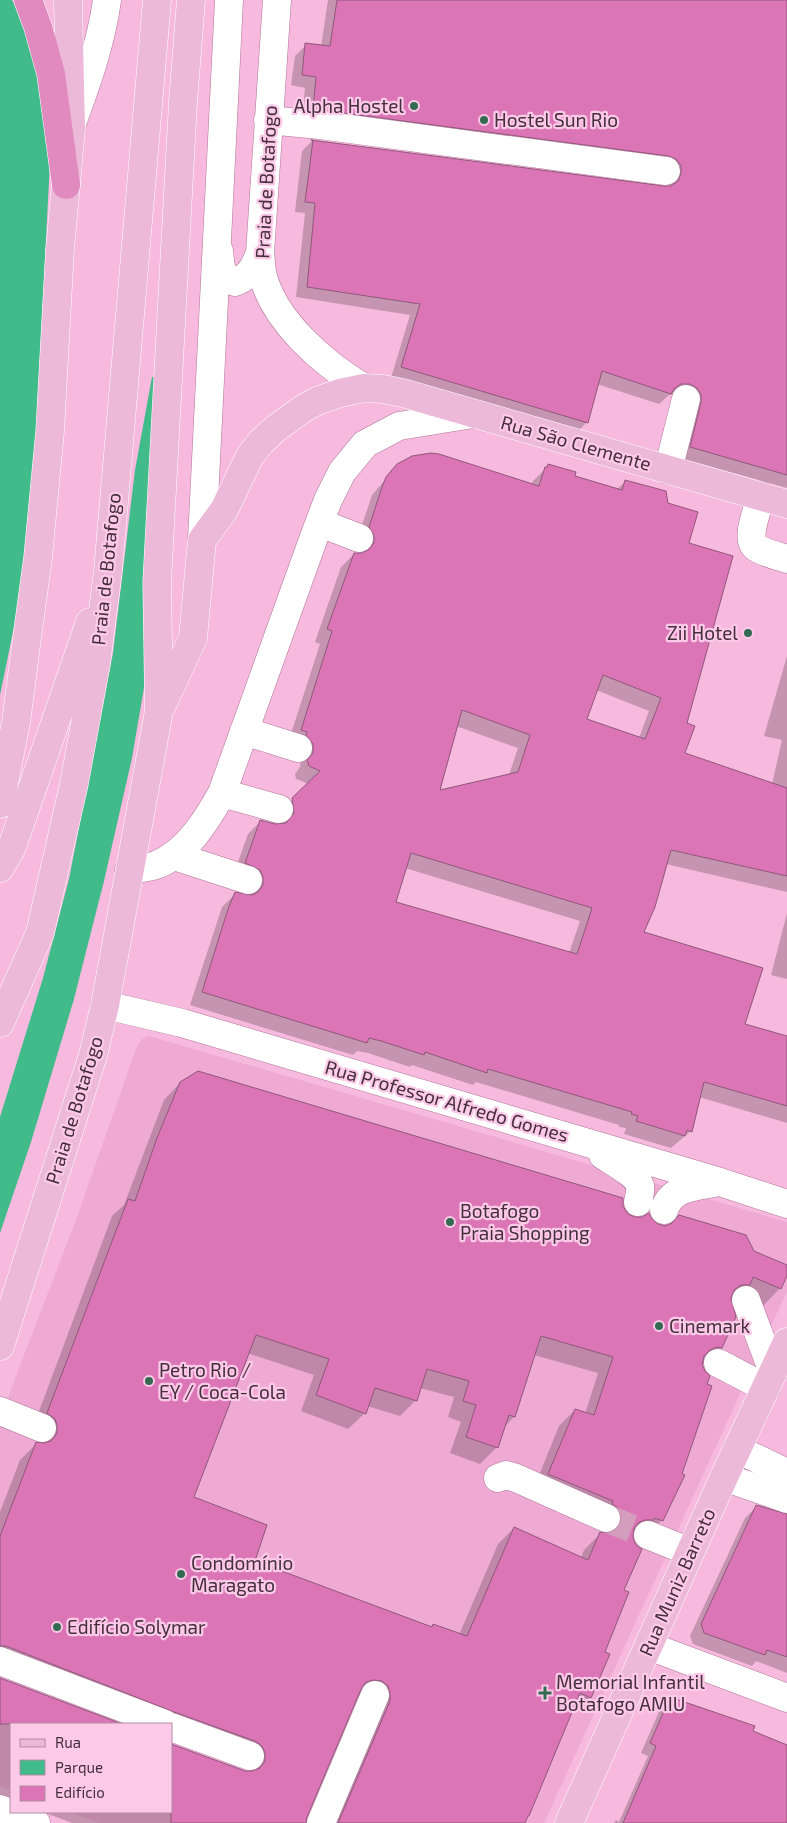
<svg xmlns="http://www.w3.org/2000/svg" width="787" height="1823" font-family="'Exo 2',sans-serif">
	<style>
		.built { fill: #efaad4 }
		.green { fill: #42bb8a }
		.shadow { fill: #0003; fill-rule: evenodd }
		.building { fill: #db75b6; stroke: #8f587a; fill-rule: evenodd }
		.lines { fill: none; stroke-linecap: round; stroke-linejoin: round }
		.minor-tunnel { stroke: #d49dbd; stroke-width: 28; stroke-dasharray: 28 14; stroke-linecap: butt }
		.minor-casing { stroke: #ae7597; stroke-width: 29 }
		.major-casing { stroke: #fff; stroke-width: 29 }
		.highway-casing { stroke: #fff; stroke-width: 29 }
		.minor { stroke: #fff; stroke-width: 28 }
		.major { stroke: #ecb9d9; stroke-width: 28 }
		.highway { stroke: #e08ac0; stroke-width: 28 }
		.poi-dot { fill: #336b52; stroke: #fccae8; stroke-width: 2 }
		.labels { text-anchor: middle; stroke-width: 4.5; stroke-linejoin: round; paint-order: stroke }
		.poi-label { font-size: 19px; fill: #462e3d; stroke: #fccae8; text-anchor: start }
		.street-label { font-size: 19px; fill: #462e3d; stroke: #fccae8 }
	</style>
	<rect width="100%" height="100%" fill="#f7b9dd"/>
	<path class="built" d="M149,1036L787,1222V1291L544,1823H99L70,1812H171V1724H11V1790L0,1786V1418L77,1217L137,1046L142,1039Z"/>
	<path class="green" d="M0,0H12L14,3L34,53L50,162L34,470L19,603L0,695Z
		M152,377H158L151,647L132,758L104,881L74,999L31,1142L0,1233V1117L43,978L69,879L113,653L135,470Z"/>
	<path class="shadow" d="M328,0H787V488L680,458L678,394L669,395L659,404L597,384L587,422L576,433L391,378L410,315L296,297L305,213L295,212L302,151L312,141L664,188L670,187L671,184L670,177L302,119L305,88L291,85L295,56L306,45L321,47Z
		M398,465L531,485L533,481L548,466L573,477L617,489L626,481L667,504L687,543L683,754L772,784L782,740L764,736L787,656V892L666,864L642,932L743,1025L787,1037V1123L699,1097L691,1131L671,1148L624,1134L626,1128L619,1127V1125L476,1082L473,1085L412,1065L410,1067L368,1053L357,1051L353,1055L190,1005L222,907L235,894L250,896L251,891L233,876L248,834L261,821L275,825H281L280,812L309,784L296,779L295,774L300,767L301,757L288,743L320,644L315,642L341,567L354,554H361L362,549L357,540L372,495ZM596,690L649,711L639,738L586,720ZM456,726L518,748L509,775L438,792ZM405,868L580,921L569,953L395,903Z
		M787,913V979L771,975Z
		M180,1083L622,1207L627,1215L657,1225L754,1252L787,1267V1273L780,1288L764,1305L739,1294L732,1301H730L721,1348L705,1364L701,1363L662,1520L645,1536H632L623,1591L590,1697L574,1713L571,1711L523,1823H330L365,1697L357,1695L305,1817V1823H72L43,1812H171L244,1772H250L246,1762L0,1666V1512L20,1460L36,1444H42L39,1435L32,1430L112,1216L124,1205L164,1100ZM247,1353L314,1375L301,1411L348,1429L365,1413L367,1406L400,1416L416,1400L420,1388L454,1397L448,1417L461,1422L450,1453L480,1464L496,1448L503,1428L514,1417L534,1355L598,1373L585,1414L575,1410L559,1426L533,1490L602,1525L606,1535L600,1534L584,1550L581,1558L514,1528L498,1544L459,1635L433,1625L430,1628L253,1561L193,1498Z
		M757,1506L787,1515V1673L756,1661L752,1666L693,1644L690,1636L745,1518Z
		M0,1679L119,1724H11V1800L0,1795Z
		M671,1698L787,1746V1823H614L616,1820L619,1822L648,1756L641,1753L661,1707Z"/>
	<path class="building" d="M337,0H787V475L690,447L701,402V395L697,388L690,384H681L675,388L671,394L602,371L588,423L401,367L420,304L307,287L315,203L305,202L313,140H311L664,186H671L678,181L681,173V166L676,159L668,156L313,109L316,77L302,75L305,43L330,46Z
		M431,453L439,454L539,486L545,467H547L548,464L576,472L575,476L622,490L625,480L666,491L668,503L698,512L689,543L733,556L687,723L695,726L685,753L787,788V876L671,850L655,907L644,932L763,968L745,1024L787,1036V1106L704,1082L692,1132L687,1130L685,1136L636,1121L638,1116L631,1114L632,1112L488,1069L487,1073L425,1052L424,1055L381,1041L369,1038L367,1043L202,992L228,909L235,892L252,895L258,892L263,885V877L260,870L245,863L260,820L275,824L286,823L294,813L292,798L320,771L309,766L307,760L313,753V744L306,735L307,732L301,730L332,631L327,629L354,553H361L368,550L374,543V535L369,527L382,487L386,477L397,464L412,456ZM603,675L661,698L645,739L587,719ZM462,710L530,735L518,772L440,790ZM411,853L592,908L577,954L396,902Z
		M198,1071L623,1198V1206L628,1214L635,1217H642L649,1213L652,1219L658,1224L665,1226L672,1223L679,1215L746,1235L754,1251L787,1265V1276L781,1289L753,1277L750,1285H741L734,1290L731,1298L736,1317L722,1348L717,1347L710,1350L704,1356L702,1364L705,1371L710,1376L707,1384L712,1386L682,1474L685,1475L663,1521L655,1518L654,1520H645L638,1523L634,1529L633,1538L636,1545L642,1549L624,1590L629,1592L605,1652L610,1654L591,1698L580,1693L529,1816H528L525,1823H338L390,1701V1694L388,1686L382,1681L374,1680L366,1682L361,1689L307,1817L306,1823H171V1744L245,1771H252L260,1768L265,1761V1753L262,1746L255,1741L174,1712L6,1646H0V1536L36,1442L44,1443L51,1441L57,1433V1425L55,1419L47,1413L128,1199L135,1201L157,1138L180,1082ZM256,1335L329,1359L316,1395L366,1414L375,1388L417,1401L427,1369L469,1381L463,1401L476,1405L466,1437L498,1448L509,1415L515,1417L541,1336L613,1357L594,1415L575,1409L548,1474L613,1501L612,1504L618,1508L621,1516L620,1525L616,1530L608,1533L600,1532L588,1560L514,1527L467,1636L433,1624L432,1627L255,1561L267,1525L194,1497Z
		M756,1505L787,1514V1657L767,1650L765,1655L704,1633L701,1624Z
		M0,1678L122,1724H0Z
		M670,1697L755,1726L753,1731L787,1745V1823H623L656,1746L650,1743Z"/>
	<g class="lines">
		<path class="minor-tunnel" d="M606,1518L648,1535"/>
		<defs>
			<path id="minor" d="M277,0L260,253C261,259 261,266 262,272C272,320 324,364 364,388
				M268,120L320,125L666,171
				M71,126C86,85 101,44 107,0
				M219,251C221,267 219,275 235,282C251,276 254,267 260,253
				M668,470L686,399
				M761,496C758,509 744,540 757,548C765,553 778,556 787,559
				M320,523L359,538
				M202,540L229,0
				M244,731L298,748
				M222,793L279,809
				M174,856L248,880
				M129,870C138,868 148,868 156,865C186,854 207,820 222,793L314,537L328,500L342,472L365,444L399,426L473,414
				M105,1005L182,1023L720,1182L787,1204
				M603,1155C613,1162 638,1175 640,1186C641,1191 639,1197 638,1202
				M664,1210C672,1186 696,1187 718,1182
				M746,1300L773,1372
				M718,1363L766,1388
				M0,1411L42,1428
				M737,1449L787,1473
				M724,1477L787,1499
				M498,1478L506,1475L516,1478L606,1518
				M648,1535L690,1552
				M649,1646L787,1698
				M0,1661L165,1724
				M171,1727L250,1756
				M0,1809L36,1823
				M321,1823L375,1695"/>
			<path id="major" d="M162,705L193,638L202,540L224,510L250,456L261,442L275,429L304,408L317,401L340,393L364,388L383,389L403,393L787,504
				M0,804L16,722L27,638L38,557L50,431L60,249L71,128L68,0
				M0,868L12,847L90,622
				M0,1023L40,933L74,784L96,664L108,571L157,0
				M0,1346L93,1055L105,1005L159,711L157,582L183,102L191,0
				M569,1823L724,1477L787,1342"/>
			<path id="highway" d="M28,0L38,27L51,74L66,185"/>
		</defs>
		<use href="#minor" class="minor-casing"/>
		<use href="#major" class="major-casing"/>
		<use href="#highway" class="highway-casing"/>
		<use href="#minor" class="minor"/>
		<use href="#major" class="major"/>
		<use href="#highway" class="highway"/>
	</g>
	<g class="poi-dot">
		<circle cx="414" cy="106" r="5"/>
		<circle cx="484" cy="120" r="5"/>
		<circle cx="748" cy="633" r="5"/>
		<circle cx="450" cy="1222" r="5"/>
		<circle cx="659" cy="1326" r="5"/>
		<circle cx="149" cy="1381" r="5"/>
		<circle cx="181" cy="1574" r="5"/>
		<circle cx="57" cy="1627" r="5"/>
		<path d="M542.5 1685.5h5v5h5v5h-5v5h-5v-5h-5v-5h5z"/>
	</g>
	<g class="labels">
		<g class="poi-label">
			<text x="404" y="113" text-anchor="end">Alpha Hostel</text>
			<text x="494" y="127">Hostel Sun Rio</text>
			<text x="738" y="640" text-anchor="end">Zii Hotel</text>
			<text x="460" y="1218">Botafogo<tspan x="460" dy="22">Praia Shopping</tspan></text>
			<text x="669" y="1333">Cinemark</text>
			<text x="159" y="1377">Petro Rio /<tspan x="159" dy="22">EY / Coca-Cola</tspan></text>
			<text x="191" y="1570">Condomínio<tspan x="191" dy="22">Maragato</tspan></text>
			<text x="67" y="1634">Edifício Solymar</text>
			<text x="556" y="1689">Memorial Infantil<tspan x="556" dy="22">Botafogo AMIU</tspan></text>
		</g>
		<g class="street-label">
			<text transform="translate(266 182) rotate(-87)" y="7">Praia de Botafogo</text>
			<text transform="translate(576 443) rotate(16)" y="7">Rua São Clemente</text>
			<text transform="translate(106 569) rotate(-84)" y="7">Praia de Botafogo</text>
			<text transform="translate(447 1101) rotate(16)" y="7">Rua Professor Alfredo Gomes</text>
			<text transform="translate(74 1110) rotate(-73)" y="7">Praia de Botafogo</text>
			<text transform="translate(677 1582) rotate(-66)" y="7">Rua Muniz Barreto</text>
		</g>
	</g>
	<rect x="10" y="1723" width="162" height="90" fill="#fccae8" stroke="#b38ca4"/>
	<rect x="20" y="1739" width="25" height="8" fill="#ecb9d9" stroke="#b38ca4"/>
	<text x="55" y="1748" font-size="15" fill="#462e3d">Rua</text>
	<rect x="20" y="1760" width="25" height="15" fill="#42bb8a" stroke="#b38ca4"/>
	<text x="55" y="1773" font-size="15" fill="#462e3d">Parque</text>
	<rect x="20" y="1786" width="25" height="15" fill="#db75b6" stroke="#b38ca4"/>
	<text x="55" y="1798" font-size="15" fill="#462e3d">Edifício</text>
</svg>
